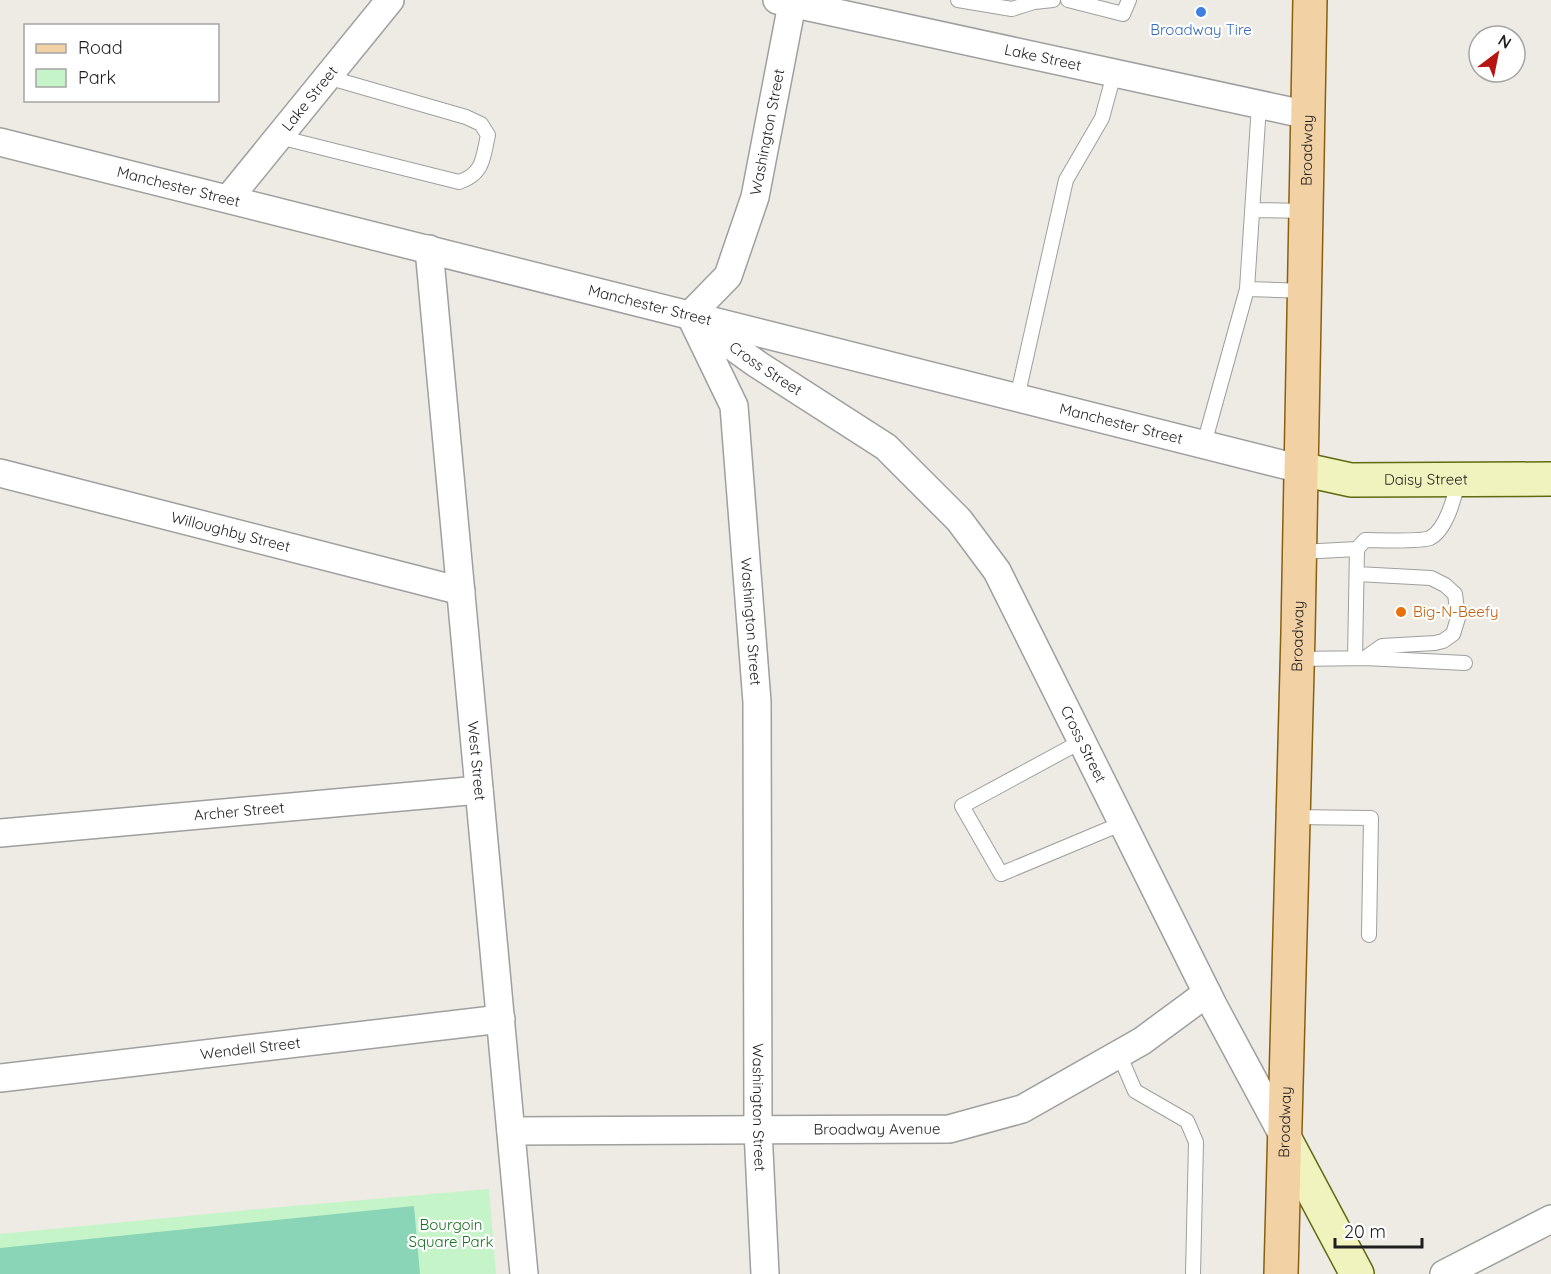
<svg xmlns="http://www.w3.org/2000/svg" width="1551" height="1274" font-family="Quicksand,sans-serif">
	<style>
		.park { fill: #c6f4c9 }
		.pitch { fill: #8ad5b8 }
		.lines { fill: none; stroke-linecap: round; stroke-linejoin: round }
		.lane-casing { stroke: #9f9f9f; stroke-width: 16 }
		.street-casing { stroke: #9f9f9f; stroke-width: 30 }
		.secondary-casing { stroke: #606a10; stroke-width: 36 }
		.primary-casing { stroke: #88600f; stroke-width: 36 }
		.lane { stroke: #fff; stroke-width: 14 }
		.street { stroke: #fff; stroke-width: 27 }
		.secondary { stroke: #f0f3bd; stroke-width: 33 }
		.primary { stroke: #f2d1a5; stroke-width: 33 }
		.shop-dot { fill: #3f7fe0; stroke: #fff; stroke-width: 2 }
		.food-dot { fill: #e8710a; stroke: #fff; stroke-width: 2 }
		.labels { text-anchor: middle; stroke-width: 4.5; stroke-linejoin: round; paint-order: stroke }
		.shop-label { font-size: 15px; fill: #366cbe; stroke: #fff }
		.street-label { font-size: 15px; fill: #1e1e1e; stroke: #fff }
		.food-label { font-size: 15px; fill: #c56008; stroke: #fff; text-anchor: start }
		.park-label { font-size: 15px; fill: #16711e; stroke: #fff }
	</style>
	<rect width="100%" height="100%" fill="#eeebe5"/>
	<path class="park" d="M489,1189L496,1274H0V1234L258,1209Z"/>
	<path class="pitch" d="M414,1206L420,1274H0V1248Z"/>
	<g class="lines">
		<defs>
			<path id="lane" d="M958,0L1012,9L1034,2L1053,0
				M1068,0L1123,14L1129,0
				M279,137L459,182C484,174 483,157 488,135L481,124L466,117L327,77
				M1252,210L1306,211
				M1247,289L1259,105
				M1017,398L1066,180L1102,118L1114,74
				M1204,444L1247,289L1305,291
				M1300,552L1357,549
				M1357,574L1431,578L1445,585L1455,594L1458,618L1453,634L1443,641L1435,643L1382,646L1365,658
				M1355,658L1357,549L1365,540C1378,540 1421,542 1430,538C1446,530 1455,497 1458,480
				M1298,659L1365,658L1465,663
				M1082,741L962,806L1001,874L1123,823
				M1293,817L1371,818L1369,935
				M1119,1054L1135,1091L1187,1121L1196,1142L1193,1274"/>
			<g id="street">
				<path id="s1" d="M777,0L1308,115"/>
				<path id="s2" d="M0,142L1301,469"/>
				<path id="s3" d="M229,198L390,0"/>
				<path id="s4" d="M429,249L524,1274"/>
				<path id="s5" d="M690,315L728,276L755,197L792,4"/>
				<path id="s6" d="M691,317L734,406L757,702L758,1130L765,1274"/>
				<path id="s7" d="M700,323L757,364L886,447L959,520L997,571L1213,1005L1285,1139"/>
				<path id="s8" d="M0,473L461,591"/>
				<path id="s9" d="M0,833L479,790"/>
				<path id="s10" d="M0,1078L501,1019"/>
				<path id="s11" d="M511,1131L949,1129L1022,1109L1142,1041L1207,993"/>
				<path d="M1444,1274L1551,1219"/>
			</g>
			<g id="secondary">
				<path id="s12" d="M1301,469L1351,480L1551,479"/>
				<path d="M1285,1139L1357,1274"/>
			</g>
			<g id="primary">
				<path id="s13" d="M1281,1274L1298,633L1310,0"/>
			</g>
		</defs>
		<use href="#lane" class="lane-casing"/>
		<use href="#street" class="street-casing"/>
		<use href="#secondary" class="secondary-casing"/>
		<use href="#primary" class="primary-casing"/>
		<use href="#lane" class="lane"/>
		<use href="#street" class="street"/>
		<use href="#secondary" class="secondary"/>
		<use href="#primary" class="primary"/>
	</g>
	<circle class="shop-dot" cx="1201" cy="12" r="6"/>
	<circle class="food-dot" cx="1401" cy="612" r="6"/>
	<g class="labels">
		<g class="shop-label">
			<text x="1201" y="35">Broadway Tire</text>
		</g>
		<g class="street-label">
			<text dy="5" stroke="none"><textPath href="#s1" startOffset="272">Lake Street</textPath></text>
			<text dy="5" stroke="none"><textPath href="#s3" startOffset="128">Lake Street</textPath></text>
			<text dy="5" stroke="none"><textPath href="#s5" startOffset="204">Washington Street</textPath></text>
			<text dy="5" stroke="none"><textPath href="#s13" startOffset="1124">Broadway</textPath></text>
			<text dy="5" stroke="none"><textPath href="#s2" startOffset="184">Manchester Street</textPath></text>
			<text dy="5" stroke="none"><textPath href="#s2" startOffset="670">Manchester Street</textPath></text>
			<text dy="5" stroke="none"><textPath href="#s7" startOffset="80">Cross Street</textPath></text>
			<text dy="5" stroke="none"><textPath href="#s2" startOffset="1156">Manchester Street</textPath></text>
			<text dy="5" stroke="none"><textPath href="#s12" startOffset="126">Daisy Street</textPath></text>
			<text dy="5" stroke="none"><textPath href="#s8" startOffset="238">Willoughby Street</textPath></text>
			<text dy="5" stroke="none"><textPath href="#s6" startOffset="315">Washington Street</textPath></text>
			<text dy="5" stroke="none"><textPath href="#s13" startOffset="638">Broadway</textPath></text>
			<text dy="5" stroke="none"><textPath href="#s7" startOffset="584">Cross Street</textPath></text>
			<text dy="5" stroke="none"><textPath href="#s4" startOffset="514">West Street</textPath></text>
			<text dy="5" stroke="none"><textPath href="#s9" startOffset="240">Archer Street</textPath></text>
			<text dy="5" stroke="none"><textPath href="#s10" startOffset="252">Wendell Street</textPath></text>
			<text dy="5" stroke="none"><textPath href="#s6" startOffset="801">Washington Street</textPath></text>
			<text dy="5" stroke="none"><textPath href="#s13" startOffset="152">Broadway</textPath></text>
			<text dy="5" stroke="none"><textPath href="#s11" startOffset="366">Broadway Avenue</textPath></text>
		</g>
		<g class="food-label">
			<text x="1413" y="617">Big-N-Beefy</text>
		</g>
		<g class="park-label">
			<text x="451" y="1230">Bourgoin<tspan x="451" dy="17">Square Park</tspan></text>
		</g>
	</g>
	<rect x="24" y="24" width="195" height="78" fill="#ffffff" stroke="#a5a5a5" stroke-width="1.5"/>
	<rect x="36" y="44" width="30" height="9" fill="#f2d1a5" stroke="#a5a5a5" stroke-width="1.5"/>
	<text x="78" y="54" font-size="18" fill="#1e1e1e">Road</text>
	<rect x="36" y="69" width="30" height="18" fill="#c6f4c9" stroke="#a5a5a5" stroke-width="1.5"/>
	<text x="78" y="84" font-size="18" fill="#1e1e1e">Park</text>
	<g transform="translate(1497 54) rotate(32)"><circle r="28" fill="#ffffff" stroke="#a5a5a5" stroke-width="1.5"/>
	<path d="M0-4.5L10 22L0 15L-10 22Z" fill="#b71414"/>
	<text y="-9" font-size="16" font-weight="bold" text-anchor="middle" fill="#1e1e1e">N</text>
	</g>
	<path d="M1335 1238v9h87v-9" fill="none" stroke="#1e1e1e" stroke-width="3"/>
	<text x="1344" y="1238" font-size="18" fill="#1e1e1e" stroke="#ffffff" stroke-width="4.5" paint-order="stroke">20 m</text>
</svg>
